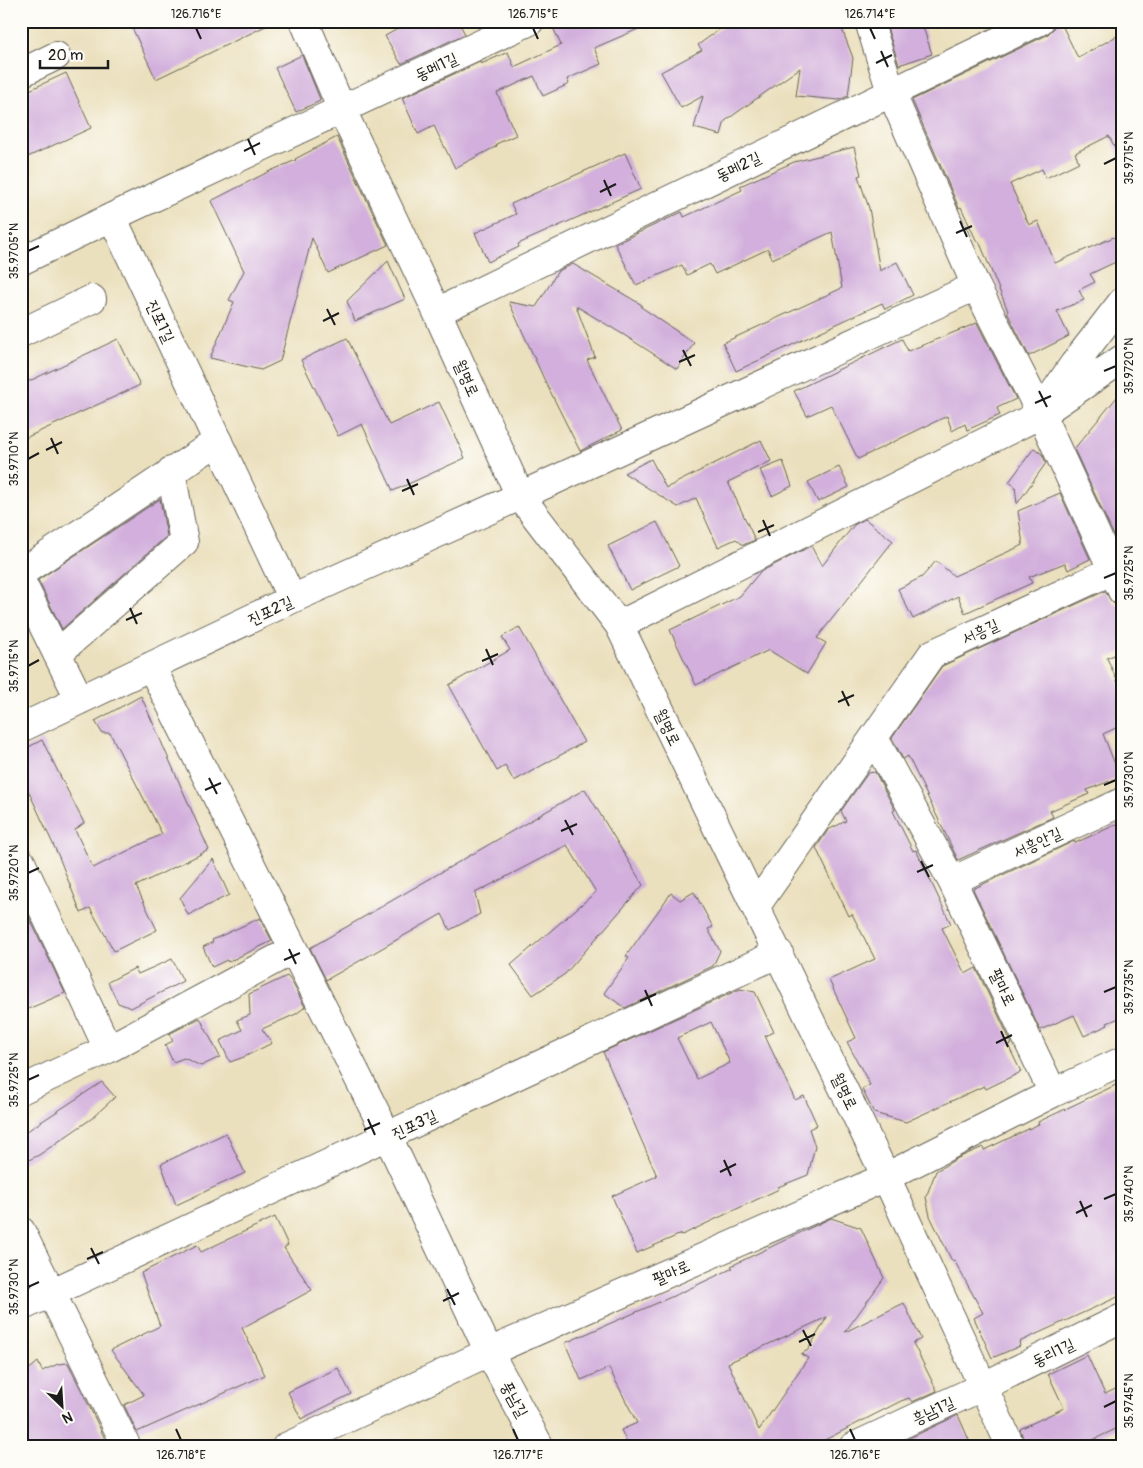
<svg xmlns="http://www.w3.org/2000/svg" width="1143" height="1468" font-family="Pangolin,'Poor Story',sans-serif">
	<style>
		.building { fill: #d2afdc; fill-rule: evenodd }
		.lines { fill: none; stroke-linecap: round; stroke-linejoin: round }
		.minor-casing { stroke: #646155; stroke-width: 30 }
		.minor { stroke: #fff; stroke-width: 28 }
		.ticks { fill: none; stroke: #1c1c1c; stroke-width: 2 }
		.labels { text-anchor: middle; stroke-width: 4; stroke-linejoin: round; paint-order: stroke }
		.street-label { font-size: 16px; fill: #1c1c1c; stroke: #fdfcf7 }
		.neatline { fill: none; stroke: #1c1c1c; stroke-width: 2 }
		.ticks-label { font-size: 12px; text-anchor: middle; fill: #1c1c1c }
	</style>
	<rect width="100%" height="100%" fill="#fdfcf7"/>
	<filter id="ink" filterUnits="userSpaceOnUse"><feTurbulence type="fractalNoise" baseFrequency=".02" numOctaves="2"/><feDisplacementMap in="SourceGraphic" scale="10" xChannelSelector="R" yChannelSelector="G"/><feConvolveMatrix kernelMatrix="1 2 1 2 8 2 1 2 1" color-interpolation-filters="sRGB"/></filter>
	<filter id="wash" filterUnits="userSpaceOnUse"><feTurbulence type="fractalNoise" baseFrequency=".0096" numOctaves="4" result="noise"/><feDisplacementMap in="SourceGraphic" scale="20" xChannelSelector="R" yChannelSelector="G"/><feGaussianBlur stdDeviation="1.12" result="paint"/><feColorMatrix in="noise" values="0 0 0 0 0 0 0 0 0 0 0 0 0 0 0 0 0 1.4 0 .05"/><feComposite in="paint" operator="in"/></filter>
	<g filter="url(#wash)">
		<rect width="100%" height="100%" fill="#ebe0be"/>
		<g id="blocks">
			<path class="building" d="M129,21H276L156,79Z
				M412,21H458L465,34L401,64L385,36Z
				M550,21H657L594,48L601,64L567,79L569,84L543,96L534,76L497,93L516,135L496,144L497,146L455,168L434,126L418,134L402,98L480,62L481,64L508,52L514,67L561,45Z
				M731,21H839L853,58L848,96L839,100L796,96L800,68L725,121L721,135L694,128L703,96L681,108L661,72L702,50L698,45Z
				M885,21H921L932,54L899,65Z
				M1055,21H1060L1078,58L1122,33V162L1109,136L1075,153L1079,162L1046,178L1042,169L1010,184L1029,225L1038,221L1055,263L1114,237L1122,252V259L1090,274L1095,282L1079,290L1084,300L1057,311L1069,336L1029,356L1007,312L1008,311L979,241L977,242L961,207L959,208L912,100L1047,35L1053,29Z
				M302,55L320,99V101L296,112L275,68Z
				M66,73L91,128L21,160V94Z
				M337,137L388,245L328,273L312,238L280,361L261,370L210,358L234,302L229,300L244,271L211,201L268,172L296,160L295,159Z
				M854,147L861,175L858,176L869,208L880,271L897,262L913,295L885,309L882,303L736,371L723,343L842,288L832,232L772,259L768,249L715,274L710,264L687,275L682,265L636,285L615,244L682,212L684,217L742,190L740,186L794,162Z
				M625,153L641,189L518,244L519,247L488,262L475,233L516,214L511,204Z
				M388,261L405,299L355,321L347,301Z
				M573,264L642,305L641,307L694,343L677,369L624,335L576,306L595,357L587,360L622,430L580,451L544,379L509,302L536,307L558,271Z
				M977,323L1016,399L997,408L1000,415L967,430L965,424L952,431L947,416L858,459L831,405L807,416L794,391L902,339L908,351Z
				M347,338L389,425L439,402L465,458L393,491L362,424L338,436L301,360Z
				M118,339L140,385L21,440V385Z
				M1122,391V540L1115,538L1074,449Z
				M761,440L771,461L728,482L755,540L743,545L736,539L718,547L696,498L678,507L624,473L651,459L666,488Z
				M1034,448L1042,454L1046,463L1017,504L1015,486L1009,482Z
				M783,461L792,486L772,496L760,470Z
				M839,467L849,487L818,502L808,482Z
				M1060,493L1090,559L1068,570L1065,563L1029,577L1032,583L965,613L958,596L913,619L898,589L922,577L936,561L954,576L1023,545L1018,511Z
				M160,499L167,536L62,629L38,580Z
				M865,519L893,541L817,638L826,643L807,674L769,650L696,685L670,630L740,596L760,572L811,546L822,566L854,525Z
				M657,522L679,566L630,590L608,546Z
				M1105,591L1113,603L1122,606V652L1107,658L1122,692V725L1103,734L1120,777L1087,790L1089,794L1050,811L1053,817L958,860L908,756L903,759L892,738L942,666Z
				M519,627L584,742L514,781L505,766L497,771L449,685L510,650L502,637Z
				M141,696L209,850L136,886L157,930L114,951L90,908L81,913L59,857L21,775V751L42,740L84,823L75,830L93,868L162,834L110,733H102L95,721Z
				M875,772L895,810L893,811L913,851L916,850L951,924L942,928L965,974L976,968L1012,1044L1008,1045L1021,1072L986,1089L984,1086L906,1122L874,1113L862,1089L870,1085L847,1042L856,1038L829,980L875,959L852,914L849,916L816,848L828,830L846,821L841,811L868,773Z
				M585,789L643,885L565,974L533,995L511,965L596,892L567,845L475,893L480,914L450,930L442,914L326,980L310,948Z
				M1122,822V1017L1107,1023L1108,1025L1084,1036L1074,1015L1040,1030L973,889L1074,841L1075,843Z
				M213,859L229,895L188,915L180,898Z
				M694,892L713,927L708,929L720,951L713,966L625,1008L604,993L629,958L626,956L671,893L680,900Z
				M21,900L65,993L21,1012Z
				M260,918L272,941L228,962L227,960L212,967L203,947L213,942L212,940Z
				M172,959L183,981L131,1008L118,1003L108,982L135,968L138,974Z
				M287,976L292,982L305,1007L296,1014L262,1029L272,1043L244,1057L230,1062L220,1041L242,1030L237,1020L250,1015L249,994Z
				M740,989L755,992L774,1032L765,1036L795,1100L804,1096L817,1125L809,1129L815,1146L808,1175L778,1187L779,1189L682,1235L681,1234L637,1253L612,1196L657,1176L603,1052ZM711,1022L730,1063L697,1079L677,1038Z
				M200,1018L220,1057L201,1066L184,1058L173,1062L165,1045L173,1041L169,1034Z
				M102,1082L115,1097L91,1119L39,1155L21,1164V1135Z
				M1122,1082V1295L1019,1342L1020,1346L992,1358L974,1318L983,1313L954,1260L952,1261L930,1216L926,1197L936,1171L958,1158L983,1147L984,1150L1039,1124L1038,1122Z
				M226,1133L245,1173L176,1205L161,1164Z
				M275,1217L288,1245L284,1248L312,1290L242,1328L265,1375L137,1432L124,1405L144,1395L111,1350L160,1326L141,1273L197,1245L201,1252Z
				M831,1218L861,1228L884,1278L845,1332L904,1303L921,1339L913,1343L937,1391L912,1402L909,1398L901,1401L811,1447H629L621,1430L637,1423L609,1368L581,1380L565,1343L678,1294L733,1268L731,1266ZM827,1317L808,1350L801,1354L808,1358L759,1430L728,1363Z
				M1087,1355L1105,1394L1122,1386V1426L1078,1447H1026L1020,1429L1064,1408L1048,1374Z
				M38,1362L42,1371L58,1364L68,1363L109,1447H21V1376Z
				M338,1368L351,1394L301,1419L288,1392Z
				M958,1415L972,1447H891Z"/>
		</g>
	</g>
	<g filter="url(#ink)">
		<use href="#blocks" fill-opacity="0" stroke="#646155" stroke-width="1"/>
		<g class="lines">
			<defs>
				<path id="minor" d="M304,21L342,110L437,312L520,496L619,625L886,1177L1011,1447
					M869,21L891,92L976,286L1041,414L1122,591
					M21,73L56,56
					M112,217L292,599
					M21,261L112,217L530,21
					M437,312L1040,21
					M21,333L92,299
					M1048,402L1074,364L1122,302
					M21,573L218,441
					M21,581L80,700
					M619,625L1041,414L1122,359
					M57,654L184,542L171,471
					M151,666L388,1137L489,1352L540,1447
					M21,728L292,599L520,496L976,286
					M874,738L952,881L1053,1093
					M21,862L108,1049
					M952,881L1122,802
					M756,906L932,654L1122,566
					M21,1090L108,1049L293,950
					M21,1231L127,1447
					M21,1307L779,953
					M286,1447L489,1352L886,1177L1053,1093L1122,1061
					M853,1447L984,1386L1122,1318"/>
			</defs>
			<use href="#minor" class="minor-casing"/>
			<use href="#minor" class="minor"/>
		</g>
	</g>
	<path class="ticks" d="M196,28L201,39M533,28L538,39M870,28L875,39M881,51L888,67M876,63L892,55M248,139L255,155M244,151L260,143M1104,164L1116,158M604,180L611,196M600,192L616,184M960,221L967,237M956,233L972,226M28,251L39,246M327,309L335,325M323,321L339,313M683,350L691,366M679,362L695,355M1104,371L1116,366M1039,391L1047,407M1035,403L1051,396M51,438L58,454M46,450L62,442M28,459L39,453M407,479L414,495M402,491L418,484M763,520L770,536M758,532L774,525M1104,578L1116,573M130,608L137,624M126,620L142,613M486,649L493,665M482,661L498,654M28,666L39,660M842,691L849,706M838,702L854,695M209,778L217,794M1104,785L1116,780M205,790L221,783M565,820L573,835M561,831L577,824M921,861L929,877M917,872L933,865M28,873L39,868M289,949L296,964M284,960L300,953M645,990L652,1006M1104,992L1116,987M640,1001L656,994M1001,1031L1008,1047M996,1043L1012,1035M28,1080L39,1075M368,1119L375,1135M364,1130L380,1123M724,1160L731,1176M720,1172L736,1164M1104,1199L1116,1194M1080,1201L1087,1217M1076,1213L1092,1205M91,1248L99,1264M87,1259L103,1252M28,1287L39,1282M447,1289L455,1305M443,1301L459,1293M803,1330L811,1346M799,1342L815,1334M1104,1407L1116,1401M176,1429L181,1440M513,1429L518,1440M850,1429L855,1440"/>
	<g class="labels">
		<g class="street-label">
			<text transform="translate(436 66) rotate(-25)" y="6">동메1길</text>
			<text transform="translate(738 166) rotate(-26)" y="6">동메2길</text>
			<text transform="translate(161 321) rotate(65)" y="6">진포1길</text>
			<text transform="translate(467 378) rotate(66)" y="6">월명로</text>
			<text transform="translate(270 610) rotate(-25)" y="6">진포2길</text>
			<text transform="translate(980 631) rotate(-25)" y="6">서흥길</text>
			<text transform="translate(668 727) rotate(64)" y="6">월명로</text>
			<text transform="translate(1037 842) rotate(-25)" y="6">서흥안길</text>
			<text transform="translate(1003 987) rotate(64)" y="6">팔마로</text>
			<text transform="translate(845 1091) rotate(64)" y="6">월명로</text>
			<text transform="translate(414 1124) rotate(-25)" y="6">진포3길</text>
			<text transform="translate(671 1272) rotate(-24)" y="6">팔마로</text>
			<text transform="translate(1053 1352) rotate(-26)" y="6">동리1길</text>
			<text transform="translate(515 1399) rotate(61)" y="6">풍남길</text>
			<text transform="translate(933 1410) rotate(-25)" y="6">흥남1길</text>
		</g>
	</g>
	<rect width="1143" height="1468" fill="none" stroke="#fdfcf7" stroke-width="55"/>
	<g transform="translate(62 1406) rotate(155)" stroke="#fdfcf7" stroke-width="4" paint-order="stroke">
	<path d="M0-4L9 19L0 12L-9 19Z" fill="#1c1c1c"/>
	<text y="-8" font-size="14" font-weight="bold" text-anchor="middle" fill="#1c1c1c">N</text>
	</g>
	<path d="M40 60v8h68v-8" fill="none" stroke="#1c1c1c" stroke-width="2.5"/>
	<text x="48" y="60" font-size="15" fill="#1c1c1c" stroke="#fdfcf7" stroke-width="4" paint-order="stroke">20 m</text>
	<rect x="28" y="28" width="1088" height="1412" class="neatline"/>
	<g class="ticks-label">
		<text x="196" y="18">126.716°E</text>
		<text x="533" y="18">126.715°E</text>
		<text x="870" y="18">126.714°E</text>
		<text transform="translate(1129 158) rotate(-90)" y="4">35.9715°N</text>
		<text transform="translate(14 251) rotate(-90)" y="4">35.9705°N</text>
		<text transform="translate(1129 366) rotate(-90)" y="4">35.9720°N</text>
		<text transform="translate(14 459) rotate(-90)" y="4">35.9710°N</text>
		<text transform="translate(1129 573) rotate(-90)" y="4">35.9725°N</text>
		<text transform="translate(14 666) rotate(-90)" y="4">35.9715°N</text>
		<text transform="translate(1129 780) rotate(-90)" y="4">35.9730°N</text>
		<text transform="translate(14 873) rotate(-90)" y="4">35.9720°N</text>
		<text transform="translate(1129 987) rotate(-90)" y="4">35.9735°N</text>
		<text transform="translate(14 1080) rotate(-90)" y="4">35.9725°N</text>
		<text transform="translate(1129 1194) rotate(-90)" y="4">35.9740°N</text>
		<text transform="translate(14 1287) rotate(-90)" y="4">35.9730°N</text>
		<text transform="translate(1129 1401) rotate(-90)" y="4">35.9745°N</text>
		<text x="181" y="1459">126.718°E</text>
		<text x="518" y="1459">126.717°E</text>
		<text x="855" y="1459">126.716°E</text>
	</g>
</svg>
